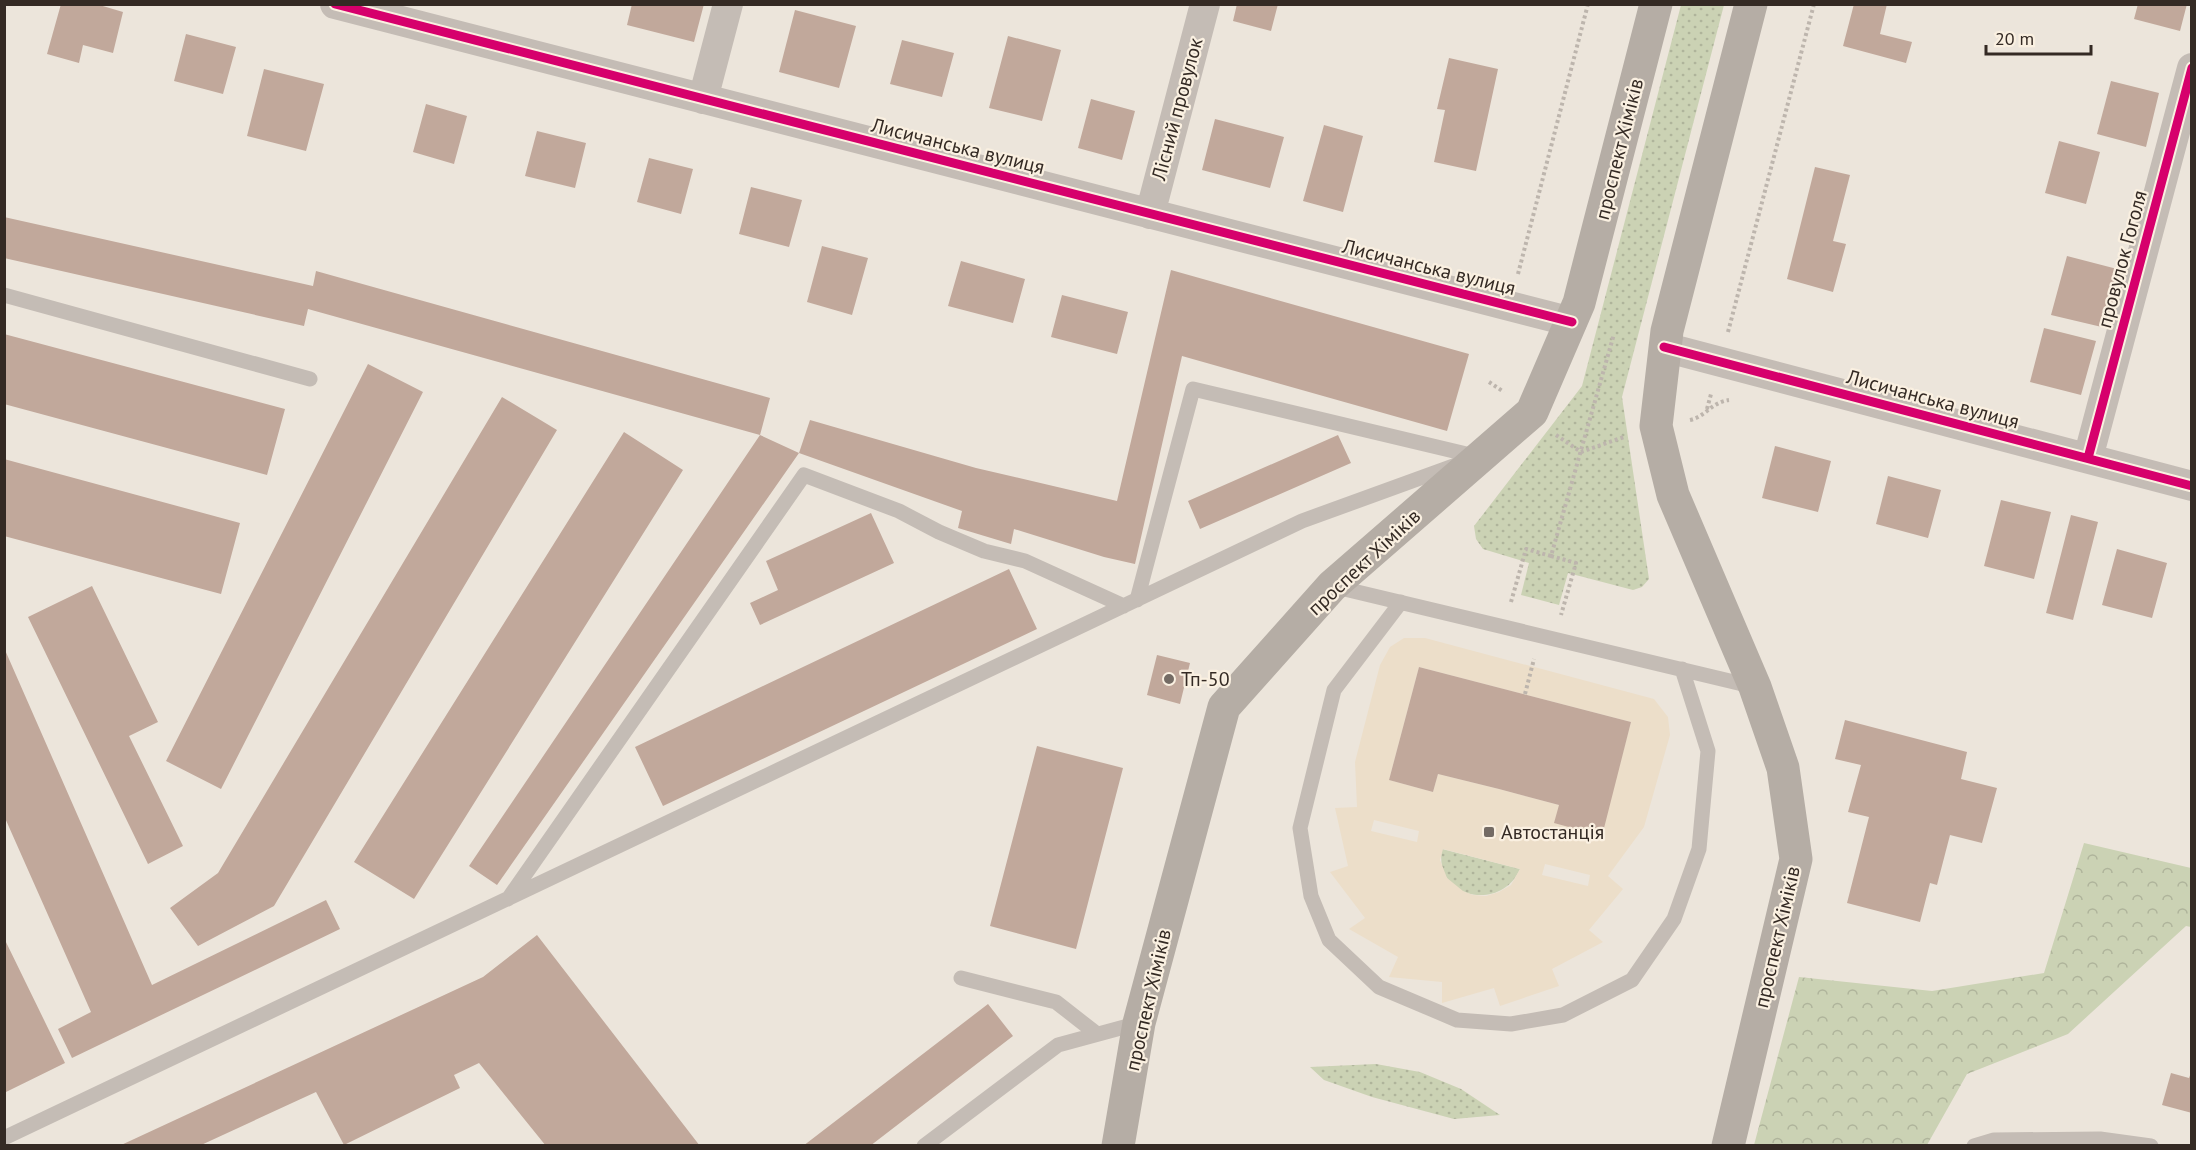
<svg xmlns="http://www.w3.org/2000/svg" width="2196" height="1150" font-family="'PT Sans',sans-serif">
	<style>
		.grass { fill: url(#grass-dots) }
		.forest { fill: url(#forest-crowns) }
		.plaza { fill: #ecdec9; fill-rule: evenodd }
		.building { fill: #c1a89b }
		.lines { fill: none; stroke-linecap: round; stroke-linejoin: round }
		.path { stroke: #bdb5ad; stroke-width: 4; stroke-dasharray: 3 3; stroke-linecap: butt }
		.lane { stroke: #c4bcb5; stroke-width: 15 }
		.street { stroke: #c4bcb5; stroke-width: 30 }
		.secondary { stroke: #b5ada5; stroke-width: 33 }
		.cycleway-casing { stroke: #faf0e1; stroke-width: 13 }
		.cycleway { stroke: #d6006c; stroke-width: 9 }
		.poi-dot { fill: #746b64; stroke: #faf0e1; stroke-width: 2 }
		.labels { text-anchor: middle; stroke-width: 4.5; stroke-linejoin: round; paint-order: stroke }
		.street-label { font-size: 20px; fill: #342a24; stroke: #faf0e1 }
		.poi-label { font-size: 20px; fill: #342a24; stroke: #faf0e1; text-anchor: start }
	</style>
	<defs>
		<pattern id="grass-dots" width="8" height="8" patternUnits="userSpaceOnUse" patternTransform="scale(1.5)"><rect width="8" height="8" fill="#cbd2b4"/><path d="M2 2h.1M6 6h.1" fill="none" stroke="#afb49b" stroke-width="1.8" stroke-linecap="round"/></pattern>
		<pattern id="forest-crowns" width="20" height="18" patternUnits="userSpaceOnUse" patternTransform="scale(1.5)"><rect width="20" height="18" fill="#cbd2b4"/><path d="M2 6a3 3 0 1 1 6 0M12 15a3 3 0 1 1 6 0" fill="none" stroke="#afb49b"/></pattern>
	</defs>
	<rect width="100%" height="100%" fill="#ece5db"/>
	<path class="grass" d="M1681,5H1724L1622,397L1649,579L1642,587L1633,590L1568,573L1559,605L1521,595L1529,563L1483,549L1476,539L1474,526L1582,386Z
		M1442,849L1520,869C1501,913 1433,898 1442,849Z
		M1376,1064L1420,1072L1461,1089L1500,1115L1454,1119L1372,1097L1324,1080L1310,1067Z"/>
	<path class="forest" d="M2084,843L2191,868V927L2186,926L2068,1034L1967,1074L1927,1145H1754L1799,977L1932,991L2044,973Z"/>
	<path class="plaza" d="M1404,638H1425L1654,699L1668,717L1670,735L1644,827L1608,876L1623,889L1589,930L1603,942L1552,969L1559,986L1500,1006L1494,988L1442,1003V982L1389,977L1398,957L1349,929L1365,918L1330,872L1348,866L1335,808L1357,807L1355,762L1380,665L1390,647ZM1419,667L1631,722L1601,835L1559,805L1499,789L1438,774L1433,792L1389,780ZM1374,820L1419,831L1417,842L1371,831ZM1443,849L1520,869L1511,885L1499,892L1486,896L1473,895L1463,891L1447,878L1440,860ZM1545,864L1590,875L1588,886L1542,875Z"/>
	<path class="building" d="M61,4H96L123,12L113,53L83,45L79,63L47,54Z
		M632,4H704L694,42L627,25Z
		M1237,4H1278L1271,31L1233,21Z
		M1854,4H1887L1880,34L1912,42L1906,63L1843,46Z
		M2138,4H2187L2180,31L2134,19Z
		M795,10L856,26L839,88L779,72Z
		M186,34L236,47L223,94L174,81Z
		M1008,36L1061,50L1042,121L989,108Z
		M902,40L954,53L942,97L890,84Z
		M1449,58L1498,69L1476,171L1434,162L1445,110L1437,109Z
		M264,69L324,84L306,151L247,136Z
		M2111,81L2159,93L2146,147L2097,134Z
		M1091,99L1135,111L1122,160L1078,148Z
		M426,104L467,116L454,164L413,152Z
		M1215,119L1284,137L1270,188L1202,170Z
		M1324,125L1363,136L1343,212L1303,201Z
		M537,131L586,143L575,188L525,176Z
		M2059,141L2100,152L2086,204L2045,193Z
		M649,158L693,169L681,214L637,202Z
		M1815,167L1850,175L1833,241L1846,244L1833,292L1787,279Z
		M751,187L802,200L789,247L739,234Z
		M4,217L313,286L316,271L770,398L760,435L308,309L304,326L4,258Z
		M822,246L868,258L852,315L807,302Z
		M2067,256L2121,270L2106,328L2051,315Z
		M961,261L1025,279L1013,323L948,306Z
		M1171,270L1469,354L1447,431L1182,356L1135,564L1104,557L1014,529L1011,544L958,528L962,511L799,453L810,420L976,468L1117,501Z
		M1062,295L1128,312L1117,354L1051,337Z
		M2044,328L2096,341L2081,395L2030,382Z
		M4,334L285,409L267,475L4,404Z
		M368,364L423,392L221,789L166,761Z
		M502,397L557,430L274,906L198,946L170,908L218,873Z
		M624,432L683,470L414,899L354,862Z
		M760,435L799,453L497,885L469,866Z
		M1338,435L1351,463L1200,529L1188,501Z
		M1775,446L1831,461L1818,512L1762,498Z
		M4,459L240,523L221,594L4,536Z
		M1888,476L1941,490L1928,538L1876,524Z
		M2001,500L2051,512L2034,579L1984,566Z
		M871,513L894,563L760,625L750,603L778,590L766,561Z
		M2071,515L2098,522L2073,620L2046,613Z
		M2117,549L2167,563L2152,618L2102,605Z
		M1009,569L1037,629L663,806L635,747Z
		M92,586L158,722L129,736L183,846L148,864L28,617Z
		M5,650L152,985L326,900L340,929L72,1058L58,1029L91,1012L5,818Z
		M1157,655L1190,663L1180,704L1147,695Z
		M1419,667L1631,722L1602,836L1554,823L1559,805L1499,789L1438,774L1433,792L1389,780Z
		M1845,720L1967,752L1961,779L1997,788L1982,843L1950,835L1937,885L1930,883L1920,922L1847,903L1869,817L1848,812L1861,765L1835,759Z
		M1037,746L1123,768L1076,949L990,926Z
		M537,935L700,1146H546L479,1063L454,1075L460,1088L344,1145L316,1092L199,1146H119L483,977Z
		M4,938L65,1063L6,1092L4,1089Z
		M988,1004L1013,1036L870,1146H803Z
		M2192,1070V1113L2162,1105L2171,1073L2189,1078Z"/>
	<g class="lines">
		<path class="path" d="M1518,274L1588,4
			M1728,332L1814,4
			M1489,382L1504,392
			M1707,409L1711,394
			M1690,420C1705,417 1712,402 1729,400
			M1556,435L1581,452L1624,437
			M1551,556L1576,563L1561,615
			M1511,602L1526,549L1551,556L1614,334
			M1525,694L1534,659"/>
		<path class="lane" d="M4,295L310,379
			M1332,586L1755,687
			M1137,600L1193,389L1479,457
			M1401,602L1334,690L1300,828L1311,896L1329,940L1379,987L1457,1020L1511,1024L1563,1015L1632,980L1674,919L1699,849L1708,751L1682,669
			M508,899L804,475L899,511L939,532L984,551L1025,561L1124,606
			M961,978L1056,1002L1097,1034
			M4,1138L1302,521L1456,465
			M924,1146L1058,1045L1139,1023
			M1974,1146L1994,1140L2100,1139L2151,1146"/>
		<path class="street" d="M335,4L1572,322
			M703,99L728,4
			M1150,214L1205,4
			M1664,347L2192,486
			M2088,458L2192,68"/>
		<path class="secondary" d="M1118,1146L1139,1023L1224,707L1332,586L1532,412L1579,303L1656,4
			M1728,1146L1796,859L1783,768L1755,687L1673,495L1656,426L1667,331L1751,4"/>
		<defs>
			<path id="cycleway" d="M335,4L1572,322
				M1664,347L2192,486
				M2088,458L2192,68"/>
		</defs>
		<use href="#cycleway" class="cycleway-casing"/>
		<use href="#cycleway" class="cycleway"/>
	</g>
	<g class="poi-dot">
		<circle cx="1169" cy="679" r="6"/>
		<rect x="1483" y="826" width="12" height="12" rx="3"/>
	</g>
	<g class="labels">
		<g class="street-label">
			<text transform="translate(1177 109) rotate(-75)" y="7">Лісний провулок</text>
			<text transform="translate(958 146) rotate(14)" y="7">Лисичанська вулиця</text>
			<text transform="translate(1619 149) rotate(-76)" y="7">проспект Хіміків</text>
			<text transform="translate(2122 259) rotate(-75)" y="7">провулок Гоголя</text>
			<text transform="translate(1429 267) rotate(14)" y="7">Лисичанська вулиця</text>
			<text transform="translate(1933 399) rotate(15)" y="7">Лисичанська вулиця</text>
			<text transform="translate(1364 562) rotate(-43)" y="7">проспект Хіміків</text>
			<text transform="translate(1777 937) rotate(-77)" y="7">проспект Хіміків</text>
			<text transform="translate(1148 1000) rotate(-77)" y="7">проспект Хіміків</text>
		</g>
		<g class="poi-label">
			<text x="1181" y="686">Тп-50</text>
			<text x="1501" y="839">Автостанція</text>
		</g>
	</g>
	<rect width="2196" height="1150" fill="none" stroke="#342a24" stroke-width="12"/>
	<path d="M1986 45v9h105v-9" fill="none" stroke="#342a24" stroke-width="3"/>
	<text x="1995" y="45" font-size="18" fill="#342a24" stroke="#faf0e1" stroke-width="4.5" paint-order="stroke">20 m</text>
</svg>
